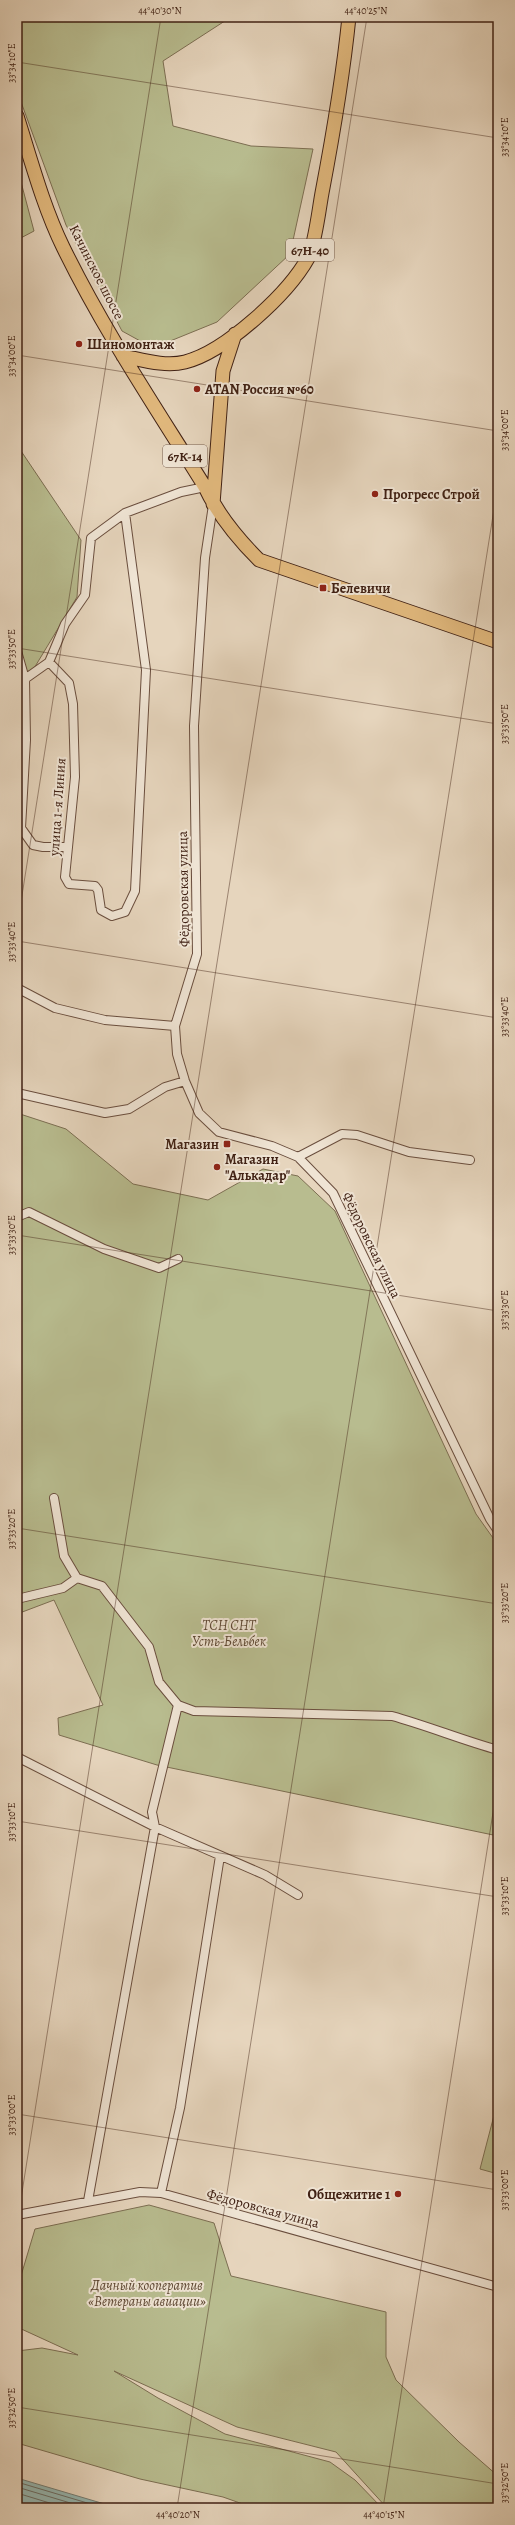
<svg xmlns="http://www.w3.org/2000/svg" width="515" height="2525" font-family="Alegreya,serif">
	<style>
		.green { fill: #b8bc8f; stroke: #7c6e52 }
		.water { fill: #96b8b3; stroke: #747c73 }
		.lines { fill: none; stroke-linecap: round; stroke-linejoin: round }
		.shore { stroke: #6b6c64; stroke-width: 1 }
		.street-casing { stroke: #6a4e3e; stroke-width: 10 }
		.primary-casing { stroke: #402114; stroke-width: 15 }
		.street { stroke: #efe4d4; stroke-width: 8 }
		.primary { stroke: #e3ba7e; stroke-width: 13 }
		.ticks { fill: none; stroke: #402114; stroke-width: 1; stroke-opacity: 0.45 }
		.poi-dot { fill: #8f2418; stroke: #efe4d4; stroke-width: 1.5 }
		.labels { text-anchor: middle; stroke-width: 4; stroke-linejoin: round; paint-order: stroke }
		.shield { fill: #efe4d4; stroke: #745c4e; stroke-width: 1 }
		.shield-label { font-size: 13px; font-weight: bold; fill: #402114 }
		.street-label { font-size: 14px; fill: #402114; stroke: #efe4d4 }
		.poi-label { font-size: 14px; font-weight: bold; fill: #402114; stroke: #efe4d4; text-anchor: start }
		.park-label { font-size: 14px; font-style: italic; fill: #5e4833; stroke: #efe4d4 }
		.neatline { fill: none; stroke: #402114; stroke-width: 1.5 }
		.ticks-label { font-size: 10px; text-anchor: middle; fill: #402114 }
	</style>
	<rect width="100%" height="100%" fill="#e6d5bd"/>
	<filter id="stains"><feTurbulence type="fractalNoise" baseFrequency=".005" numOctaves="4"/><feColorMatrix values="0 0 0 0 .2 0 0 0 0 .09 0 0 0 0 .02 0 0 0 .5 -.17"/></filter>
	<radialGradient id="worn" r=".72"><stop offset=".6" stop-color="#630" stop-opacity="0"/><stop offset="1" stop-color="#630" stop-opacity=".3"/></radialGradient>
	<path class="green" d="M17,17H231L163,61L173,126L251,146L313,149L290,254L217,322L153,348L122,331L66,225L17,91Z
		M17,167L34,231L17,240Z
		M17,445L81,540L77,597L33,670L17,674Z
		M17,1113L66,1129L133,1184L208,1200L263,1169L298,1176L335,1211L476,1514L498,1545V1836L157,1765L59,1735L58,1718L103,1705L54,1600L17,1614Z
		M498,2100V2174L480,2169Z
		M149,2205L214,2223L231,2276L386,2312V2357L396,2380L459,2442L498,2476V2508H387L336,2452L237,2427L114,2371L158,2398L225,2434L330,2462L355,2480L382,2508H254L223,2497L140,2479L17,2443V2351L42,2348L78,2355L17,2327V2289L35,2229Z"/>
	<path class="water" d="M17,2478L118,2508H17Z"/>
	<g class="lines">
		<path class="shore" d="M17,2482L104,2508
			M17,2487L87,2508
			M17,2493L66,2508"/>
		<defs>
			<path id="street" d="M213,505L205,558L194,726L197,954L175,1026L177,1054L185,1081L199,1113L219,1132L272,1146L298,1157L333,1193L490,1519L498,1531
				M17,651L25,679L26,740L21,828L33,845L43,847H68
				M49,662L69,683L73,704L75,777L65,877L69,884L95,886L98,890L101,910L112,916L125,912L135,891L146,670L125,513
				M17,678L25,679L49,662L65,624L85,595L91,538L125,513L181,492L205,487
				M17,988L55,1008L105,1020L175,1026
				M17,1093L105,1113L129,1109L165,1087L185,1081
				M298,1157L342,1134L357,1135L409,1152L470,1160
				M17,1217L29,1212L104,1249L159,1268L178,1259
				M54,1498L64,1556L77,1578L102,1586L149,1647L159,1682L178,1705L194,1711L392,1716C428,1726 462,1740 498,1750
				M17,1599L63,1588L77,1578
				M17,1757L155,1827L265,1875L298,1895
				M161,2193L180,2108L220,1856
				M88,2201L155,1827L152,1812L178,1705
				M17,2215L140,2192L161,2193L498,2287"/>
			<path id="primary" d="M17,116C31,160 43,206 63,247C104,331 156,408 205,487C218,515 237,538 259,560L498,642
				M123,356C143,360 165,367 185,362C225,352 288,294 308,258C315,245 319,209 322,193C333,135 343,77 349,17
				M213,504L223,371L235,334"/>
		</defs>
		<use href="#street" class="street-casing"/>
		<use href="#primary" class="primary-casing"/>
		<use href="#street" class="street"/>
		<use href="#primary" class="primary"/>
	</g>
	<path class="ticks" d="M17,62L498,138M17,355L498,431M17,648L498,724M17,927L161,17M17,941L498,1018M17,1235L498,1311M17,1528L498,1604M17,1821L498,1897M17,2114L498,2190M17,2224L367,17M17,2407L498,2484M177,2508L498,484M383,2508L498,1781"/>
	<g class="poi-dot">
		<circle cx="79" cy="344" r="4"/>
		<circle cx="197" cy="389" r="4"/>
		<circle cx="375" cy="494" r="4"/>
		<rect x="319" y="584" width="8" height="8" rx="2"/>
		<rect x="223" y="1140" width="8" height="8" rx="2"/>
		<circle cx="217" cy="1167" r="4"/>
		<circle cx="398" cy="2194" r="4"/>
	</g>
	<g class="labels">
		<g class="shield">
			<rect x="286" y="239" width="48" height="22" rx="3"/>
			<rect x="163" y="445" width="44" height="22" rx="3"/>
		</g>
		<g class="shield-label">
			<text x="310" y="255">67H-40</text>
			<text x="185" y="461">67К-14</text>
		</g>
		<g class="street-label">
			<text transform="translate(97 272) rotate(63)" y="5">Качинское шоссе</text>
			<text transform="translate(57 807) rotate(-86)" y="5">улица 1-я Линия</text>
			<text transform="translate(183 889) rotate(-91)" y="5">Фёдоровская улица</text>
			<text transform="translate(372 1245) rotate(64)" y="5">Фёдоровская улица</text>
			<text transform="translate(263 2208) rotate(15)" y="5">Фёдоровская улица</text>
		</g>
		<g class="poi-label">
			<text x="87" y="349">Шиномонтаж</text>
			<text x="205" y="394">ATAN Россия №60</text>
			<text x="383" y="499">Прогресс Строй</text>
			<text x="331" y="593">Белевичи</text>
			<text x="219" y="1149" text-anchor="end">Магазин</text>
			<text x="225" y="1164">Магазин<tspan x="225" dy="16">"Алькадар"</tspan></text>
			<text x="390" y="2199" text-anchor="end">Общежитие 1</text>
		</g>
		<g class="park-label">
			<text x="229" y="1630">ТСН СНТ<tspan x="229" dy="16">Усть-Бельбек</tspan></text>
			<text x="147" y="2290">Дачный кооператив<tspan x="147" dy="16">«Ветераны авиации»</tspan></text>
		</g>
	</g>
	<rect width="515" height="2525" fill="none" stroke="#e6d5bd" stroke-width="44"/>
	<rect x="22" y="22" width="471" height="2481" class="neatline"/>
	<g class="ticks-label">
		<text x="160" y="14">44°40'30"N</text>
		<text x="366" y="14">44°40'25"N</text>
		<text transform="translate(11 63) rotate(-90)" y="4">33°34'10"E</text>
		<text transform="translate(504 137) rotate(-90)" y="4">33°34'10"E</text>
		<text transform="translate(11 356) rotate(-90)" y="4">33°34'00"E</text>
		<text transform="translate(504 430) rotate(-90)" y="4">33°34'00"E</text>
		<text transform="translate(11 649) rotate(-90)" y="4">33°33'50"E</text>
		<text transform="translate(504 724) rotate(-90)" y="4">33°33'50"E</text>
		<text transform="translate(11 942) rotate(-90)" y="4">33°33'40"E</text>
		<text transform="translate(504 1017) rotate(-90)" y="4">33°33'40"E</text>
		<text transform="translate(11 1235) rotate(-90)" y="4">33°33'30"E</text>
		<text transform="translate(504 1310) rotate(-90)" y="4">33°33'30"E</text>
		<text transform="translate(11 1529) rotate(-90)" y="4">33°33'20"E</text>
		<text transform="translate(504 1603) rotate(-90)" y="4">33°33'20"E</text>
		<text transform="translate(11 1822) rotate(-90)" y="4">33°33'10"E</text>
		<text transform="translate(504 1896) rotate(-90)" y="4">33°33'10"E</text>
		<text transform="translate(11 2115) rotate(-90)" y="4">33°33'00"E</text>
		<text transform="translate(504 2190) rotate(-90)" y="4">33°33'00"E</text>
		<text transform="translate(11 2408) rotate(-90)" y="4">33°32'50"E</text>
		<text transform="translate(504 2483) rotate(-90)" y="4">33°32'50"E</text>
		<text x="178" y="2518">44°40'20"N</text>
		<text x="384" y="2518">44°40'15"N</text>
	</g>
	<rect width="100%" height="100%" filter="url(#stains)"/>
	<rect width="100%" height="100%" fill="url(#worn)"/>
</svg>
